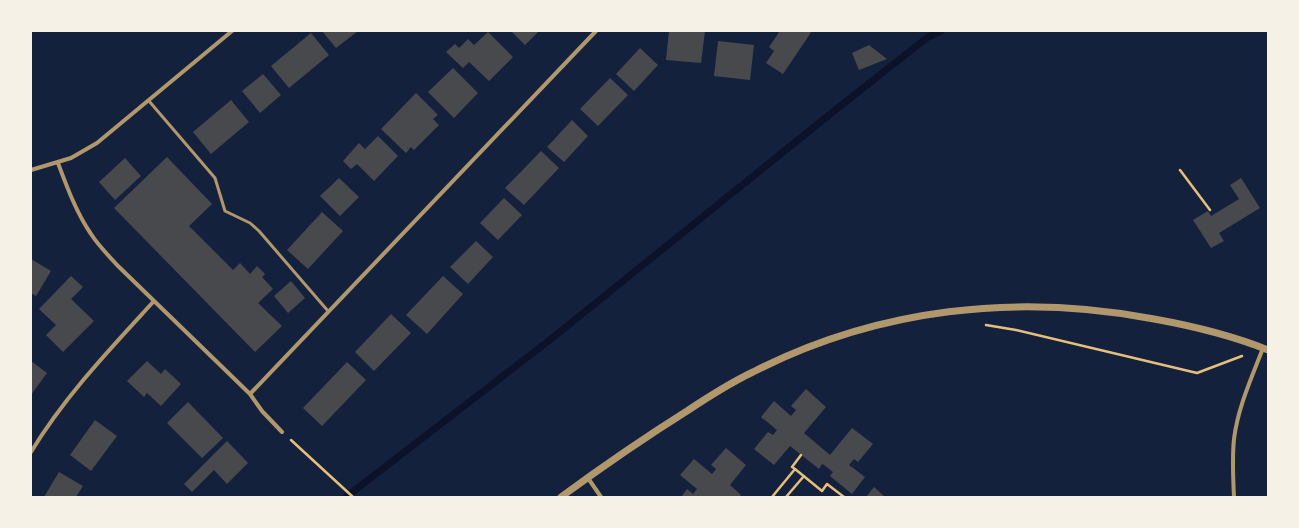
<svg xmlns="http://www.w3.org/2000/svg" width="1299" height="528" font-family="'Nunito Sans',sans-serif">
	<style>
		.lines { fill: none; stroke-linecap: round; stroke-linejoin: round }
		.stream { stroke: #0b132b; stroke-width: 7 }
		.building { fill: #48494c }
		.path { stroke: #e5c07b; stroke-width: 2.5 }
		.service { stroke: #b1986c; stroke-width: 3 }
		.minor { stroke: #b1986c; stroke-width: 4 }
		.tertiary { stroke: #b1986c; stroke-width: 7 }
	</style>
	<rect width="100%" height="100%" fill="#14213d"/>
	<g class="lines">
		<path class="stream" d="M346,497L551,339L834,111L928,37L941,31"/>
	</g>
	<path class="building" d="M322,31H358L336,48Z
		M511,31H539L525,45Z
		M669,31H705L701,63L666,60Z
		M780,31H812L783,74L766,63L774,51L769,47Z
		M488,32L513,57L489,81L469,62L463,68L446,52L455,44L459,48L468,39L474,45Z
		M311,33L329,55L289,88L271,66Z
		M718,41L754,45L750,80L714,76Z
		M869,45L887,59L859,70L852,53Z
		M640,48L658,65L634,91L616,74Z
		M453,68L478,93L454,118L428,92Z
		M263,74L281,95L260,113L242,91Z
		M610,78L628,95L598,126L580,109Z
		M416,93L438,115L433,119L439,125L414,150L411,147L406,153L381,129Z
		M231,100L249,122L211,154L193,132Z
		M572,120L588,136L564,162L547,147Z
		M378,136L398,156L374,181L357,164L351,169L343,161L359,143L365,149Z
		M541,151L559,168L524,205L505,188Z
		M167,157L212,204L189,226L233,270L240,263L250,274L257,266L265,274L262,277L273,289L258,303L282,326L255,352L114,208Z
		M125,158L141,176L115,200L99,182Z
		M339,178L359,197L340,216L320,196Z
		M1241,178L1260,208L1219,233L1224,241L1211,248L1193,220L1208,211L1211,216L1239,199L1230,185Z
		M504,198L522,215L498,240L480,223Z
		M322,212L343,231L308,269L287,250Z
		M476,241L493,257L468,284L450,267Z
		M31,259L51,271L36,296L31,293Z
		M71,276L83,287L71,299L94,321L63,352L46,335L56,325L39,309Z
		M443,276L463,294L427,334L406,315Z
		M291,281L305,298L288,313L274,296Z
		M391,314L411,333L374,371L355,352Z
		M31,361L47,373L31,395Z
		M147,361L161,374L165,369L181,384L161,406L147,393L144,397L127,381Z
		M347,362L366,380L322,426L303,408Z
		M806,389L826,407L804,433L830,455L852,428L873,444L858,462L854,459L849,465L865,477L852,494L830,476L833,472L824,465L822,464L819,469L790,446L774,465L754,449L768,432L773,435L777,430L761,417L774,401L791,416L796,410L791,406Z
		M188,402L223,438L202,458L167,423Z
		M95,420L117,436L91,471L70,455Z
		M227,441L248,463L227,484L214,470L192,492L184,484Z
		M726,448L746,465L730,485L741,495L739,497H681L687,489L693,494L697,489L680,475L694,459L712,474L716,469L711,465Z
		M59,472L83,486L76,497H44Z
		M874,487L885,497H866Z"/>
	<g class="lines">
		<path class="path" d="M1180,170L1210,210
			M986,325L1016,330L1197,373L1242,356
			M291,440L353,497
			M795,469L792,467L801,455
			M772,497L795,469L822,491L827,484L844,497
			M786,497L804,476"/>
		<path class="service" d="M149,101L215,178L225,211L250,223L259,231L328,311"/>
		<path class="minor" d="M58,163C67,187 76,212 91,234C98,245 108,255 117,265L250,394L262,411L282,432
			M31,170L71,158L97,143L232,31
			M250,394L596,31
			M31,452C65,396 110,349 154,301
			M588,478L601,497
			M1234,497C1233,477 1232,458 1234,439C1238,407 1252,377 1263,348"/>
		<path class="tertiary" d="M561,497C602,467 644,438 687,411C708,397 730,383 753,372C878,308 1016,293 1154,319C1193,326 1231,335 1268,350"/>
	</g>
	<rect width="1299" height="528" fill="none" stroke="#f6f1e7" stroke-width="64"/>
</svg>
